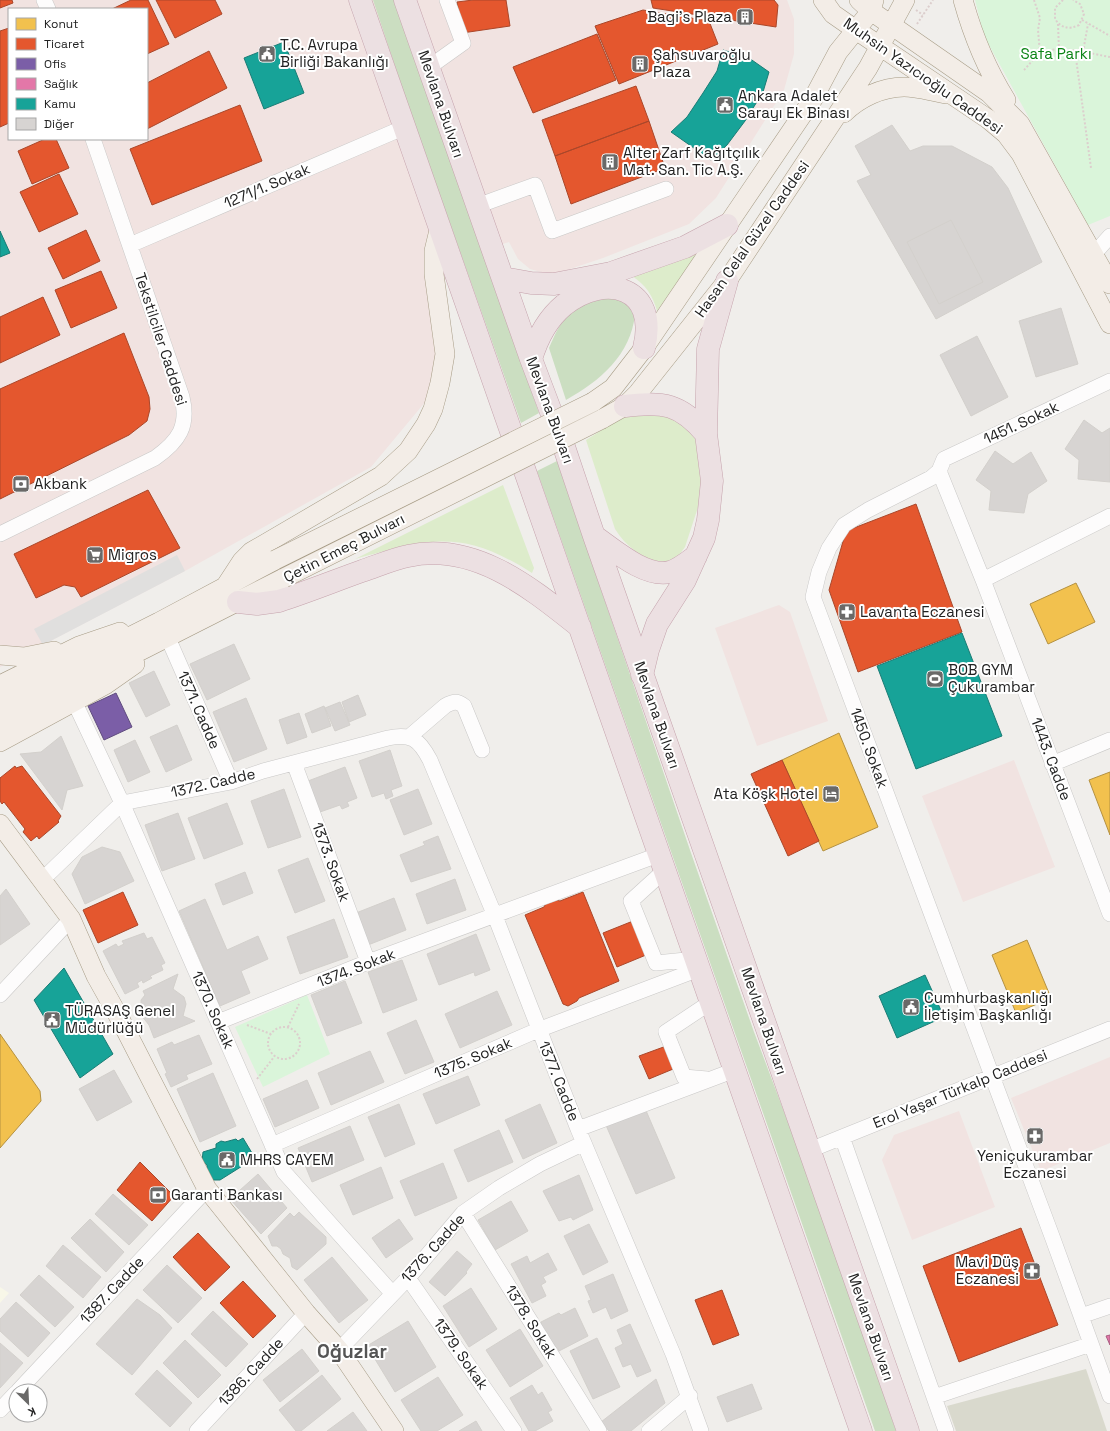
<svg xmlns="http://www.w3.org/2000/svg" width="1110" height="1431" font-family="'Space Grotesk',sans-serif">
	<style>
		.commercial { fill: #f1e3e1; fill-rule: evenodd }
		.education { fill: #f8f7e8 }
		.construction { fill: #d9d9cd }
		.grass { fill: #ddeccb }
		.forest { fill: #cbdec1 }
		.park { fill: #daf5da }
		.parking { fill: #e0dfde }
		.homes { fill: #f2c14e; stroke: #b49141 }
		.shops { fill: #e4572e; stroke: #aa472a }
		.offices { fill: #7b5ea7; stroke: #604c7f }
		.health { fill: #e377a8; stroke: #a95e80 }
		.public { fill: #17a398; stroke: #1a7c75 }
		.building { fill: #d7d4d2; stroke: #d3d0cc }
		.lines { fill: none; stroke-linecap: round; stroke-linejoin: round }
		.minor-casing { stroke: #c9c8c7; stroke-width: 16 }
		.major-casing { stroke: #a79c86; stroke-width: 20 }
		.highway-casing { stroke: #c5a2ac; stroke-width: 23 }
		.path { stroke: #dccecd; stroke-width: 2; stroke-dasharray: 2 2; stroke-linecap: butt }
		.minor { stroke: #fdfcfc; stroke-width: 15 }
		.major { stroke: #f3ede7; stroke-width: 19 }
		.highway { stroke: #ece0e2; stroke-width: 22 }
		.major-bridge-casing { stroke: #a79c86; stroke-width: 20; stroke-linecap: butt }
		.major-bridge { stroke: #f3ede7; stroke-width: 19 }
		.labels { text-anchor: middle; stroke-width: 4; stroke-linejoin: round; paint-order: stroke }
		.poi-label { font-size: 15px; fill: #222; stroke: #fff; text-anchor: start }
		.park-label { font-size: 15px; fill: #0c8416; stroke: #fff }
		.street-label { font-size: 15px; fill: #222; stroke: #fff }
		.district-label { font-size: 19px; font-weight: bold; fill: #555; stroke: #fff }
	</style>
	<rect width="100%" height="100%" fill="#f0eeeb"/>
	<path class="commercial" d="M0,0H787L794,19V54L784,90L716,198L689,224L603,258L552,275L530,269L518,259L509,242L429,268L437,362L426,401L371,467L185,571L0,667ZM9,9H147V139H9Z
		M779,605L790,612L828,721L757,746L715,628Z
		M1014,760L1055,867L963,902L922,796Z
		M1110,1057V1143L1041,1171L1011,1098Z
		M959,1111L995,1207L912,1240L882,1160L894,1135Z"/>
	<path class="education" d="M0,1287L9,1293L0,1303Z"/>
	<path class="construction" d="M1086,1369L1107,1431H956L947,1406Z"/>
	<path class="grass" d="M703,245L657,311C653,296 646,285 632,276Z
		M674,412L696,439L702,462L700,501L685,547L676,559L660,566C641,556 626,547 615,529L586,440L626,415Z
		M503,485L534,568L532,573C461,528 431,539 355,559Z"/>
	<path class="forest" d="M373,0H394L539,413L521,423L409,108Z
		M594,298H621L635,314C631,355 600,381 566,400L549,348C562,318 566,314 594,298Z
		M557,461L691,853L754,1032L815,1194L896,1431H875L537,471Z"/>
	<path class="park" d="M975,0H1110V216L1088,225L984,36Z
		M307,995L330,1054L263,1087L235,1027Z"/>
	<path class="parking" d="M177,555L185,571L43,645L34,629Z"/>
	<path class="homes" d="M1076,583L1095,622L1048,644L1030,604Z
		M839,733L878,827L823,851L782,760Z
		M1110,772V835L1089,780Z
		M1027,940L1051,998L1016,1013L992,955Z
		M0,1034L40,1091L41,1101L0,1148Z"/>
	<path class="shops" d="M0,0H12L13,3L0,8Z
		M131,0H148L169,44L147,54V9H112Z
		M156,0H215L222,14L175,38Z
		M473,0H506L510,26L462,33L457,2Z
		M651,0H774L778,5L776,27L653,8Z
		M643,10L709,21L718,44L619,84L595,26Z
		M9,28V123L0,127V31Z
		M597,34L616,80L533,113L513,67Z
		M209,51L227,88L147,129V83Z
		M636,86L649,121L555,156L542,120Z
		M240,105L262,161L152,205L130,149Z
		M649,121L665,168L571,204L555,156Z
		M45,139H56L69,168L32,184L18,151Z
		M59,174L78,214L39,232L20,192Z
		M86,230L100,261L63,279L48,248Z
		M101,271L117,308L71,328L55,290Z
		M43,297L60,335L0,363V317Z
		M124,333L149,397L150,409L147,421L129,435L0,499V389Z
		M148,490L180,548L81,597L75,587L64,585L36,598L14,554Z
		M916,504L962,632L858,672L829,590L846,531Z
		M782,760L819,841L788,856L751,774Z
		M15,766L16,768L22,766L61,816L58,821L59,822L39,839L37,836L31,841L23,832L25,829L4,802L2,804L0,801V778Z
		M123,892L138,925L98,943L83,910Z
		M583,892L619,981L579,998L577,1001L568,1006L563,1004L525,915L544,907L546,903L556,900L560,901Z
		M633,921L646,955L617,967L603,933Z
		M669,1045L678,1067L649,1079L639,1056Z
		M140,1162L174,1196L152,1221L117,1190Z
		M1021,1228L1058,1325L959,1362L923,1266Z
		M198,1233L230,1267L205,1291L173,1257Z
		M243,1281L276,1316L253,1338L220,1303Z
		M722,1290L739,1335L713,1345L695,1300Z"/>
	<path class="offices" d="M116,693L132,727L104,740L88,706Z"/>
	<path class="health" d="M1110,1335V1345L1106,1336Z"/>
	<path class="public" d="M284,42L304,93L264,109L244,58Z
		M723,50L749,58L769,72L763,92L745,121L727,145L711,160L671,132L687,117L703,93L717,71Z
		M0,231L10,253L0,257Z
		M962,633L1002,736L916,769L877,666Z
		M64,968L113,1054L80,1078L34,1000Z
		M925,975L944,1017L897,1038L879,996Z
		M243,1138L255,1158L220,1180H213L207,1170V1165L202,1161L203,1152L216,1148V1144L221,1141L225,1142L236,1139L238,1141Z"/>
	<path class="building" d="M892,125L910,151L923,146H952L992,167L1008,188L1042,262L936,319L857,181L871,175L855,146Z
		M951,220L983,282L939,304L907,242Z
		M1061,308L1078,364L1036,377L1019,321Z
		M977,336L1008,397L971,416L940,355Z
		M1084,420L1102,433L1110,428V482L1078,479L1079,460L1065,449Z
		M995,451L1013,464L1031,452L1047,481L1028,494L1024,513L989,510L991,491L976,480Z
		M234,644L250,679L207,700L190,664Z
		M154,671L170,705L146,717L129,683Z
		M358,695L366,715L349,722L342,702Z
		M246,698L267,749L234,762L213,712Z
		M340,702L350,725L335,731L325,708Z
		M324,706L331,726L312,733L305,714Z
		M299,713L307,737L287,744L279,720Z
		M177,725L192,760L166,772L150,737Z
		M61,736L83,786L67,790L62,810L20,754L41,752Z
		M135,740L150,772L128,782L114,750Z
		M390,750L402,786L391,790L393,796L386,799L384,793L372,797L359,761Z
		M345,767L357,798L347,802L349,806L342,809L340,805L320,812L308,781Z
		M284,789L301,837L268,848L251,801Z
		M418,789L432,824L404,835L390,800Z
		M227,803L243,844L204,859L188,818Z
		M178,813L195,859L162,871L145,825Z
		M438,836L451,869L411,882L400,855L425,845L423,842Z
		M102,847L120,852L134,881L85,904L72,874L82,857Z
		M308,858L325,901L295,913L278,870Z
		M245,872L253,893L223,905L215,884Z
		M455,879L466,910L427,924L416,894Z
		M6,889L30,924L0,945V896Z
		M394,898L406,930L368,945L356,913Z
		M205,899L227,950L258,936L268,959L241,971L250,993L220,1006L179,911Z
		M334,919L348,957L300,974L287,937Z
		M144,933L147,939L152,937L165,963L161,965L163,970L150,976L152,978L143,983L142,980L137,983L139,987L125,994L103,951L116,944L118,947L124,944L122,941Z
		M476,934L490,970L475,976L474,972L439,985L427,954Z
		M402,960L417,1000L383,1013L368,972Z
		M178,974L173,989L184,997L186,1004L183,1016L195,1021L154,1038L149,1025L141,1015V1000L145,995L143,991Z
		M345,981L362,1023L327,1036L311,995Z
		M497,991L512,1025L460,1048L445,1014Z
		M416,1020L434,1062L405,1074L387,1033Z
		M199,1035L212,1064L186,1075L188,1079L171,1087L165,1074L167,1073L157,1049L172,1042L174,1045Z
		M370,1051L384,1082L331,1105L318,1073Z
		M114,1070L132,1102L97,1121L79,1089Z
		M213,1073L236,1126L200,1142L177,1089Z
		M468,1076L480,1105L436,1124L423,1094Z
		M307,1080L319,1108L275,1127L263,1099Z
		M399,1104L415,1144L385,1157L368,1117Z
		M540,1104L557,1143L523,1159L505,1120Z
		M644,1106L675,1178L636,1194L605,1123Z
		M350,1126L364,1160L312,1182L298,1148Z
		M499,1130L513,1162L468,1182L454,1150Z
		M443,1163L457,1198L415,1216L400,1181Z
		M381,1167L393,1198L353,1215L340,1185Z
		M258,1174L287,1208L261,1234L230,1199Z
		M579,1175L593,1210L573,1220L571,1217L559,1221L543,1191Z
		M113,1194L148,1225L129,1245L95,1214Z
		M511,1201L528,1231L495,1250L478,1220Z
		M299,1212L326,1237V1244L297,1270L292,1267L290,1258L283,1254L281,1249L277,1246H272L268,1236L290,1213L294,1217Z
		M90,1219L124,1252L106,1272L71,1238Z
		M399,1219L413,1239L386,1258L372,1238Z
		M589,1224L608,1262L583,1275L564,1236Z
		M63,1245L101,1277L83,1298L46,1266Z
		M457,1251L472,1264L466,1272L467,1273L445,1296L429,1282Z
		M548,1253L557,1270L543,1277L546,1282L541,1285L546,1296L532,1303L511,1264L527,1256L530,1263Z
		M332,1257L368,1300L339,1323L304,1280Z
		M167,1265L202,1298L178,1323L143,1290Z
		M613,1274L628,1311L611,1319L606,1307L593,1313L588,1301L591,1300L585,1286Z
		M39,1275L74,1307L55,1327L20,1295Z
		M471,1288L497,1329L469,1347L443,1306Z
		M137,1299L160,1315L172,1328L132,1375L96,1344Z
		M16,1302L50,1333L28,1357L0,1331V1319Z
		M575,1308L588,1336L559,1351L558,1348L555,1350L539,1325L542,1323L541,1322L559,1313L561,1315Z
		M213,1311L248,1344L226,1367L191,1334Z
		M408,1321L436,1367L395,1392L367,1346Z
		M630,1324L651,1371L637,1377L631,1364L623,1367L615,1348L623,1344L617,1330Z
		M520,1329L543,1366L510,1387L486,1350Z
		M597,1338L620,1387L593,1399L570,1351Z
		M185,1340L221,1375L198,1398L163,1363Z
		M0,1343L23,1363L0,1388Z
		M302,1349L319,1371L280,1402L263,1380Z
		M157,1370L192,1403L170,1427L135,1394Z
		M322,1375L341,1399L301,1431H296L279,1410Z
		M438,1377L463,1415L437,1431H421L401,1400Z
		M656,1379L665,1403L631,1431H609L601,1422Z
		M752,1384L762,1409L727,1422L717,1397Z
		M532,1385L538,1395L542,1392L552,1410L548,1412L553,1421L535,1431H529L510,1398Z
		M353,1412L367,1431H327Z
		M476,1421L482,1431H459Z"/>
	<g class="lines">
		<defs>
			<path id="minor" d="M44,0L48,9
				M428,68L463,43L447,0
				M477,206L535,185L552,231L666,189
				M130,245L405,127
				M1094,254L1110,236
				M1110,381L944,459L939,471L931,478L868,510L844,525L829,548L819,572L813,597L1053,1239L1110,1396
				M939,471L983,580L1110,914
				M0,534L155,458C179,441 189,426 182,397L93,139
				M983,580L1110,516
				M168,638L231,782
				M74,701L122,803L284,1172L392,1293
				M409,737L445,706C452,702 457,700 464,706L482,750
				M294,763L368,962
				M1052,764L1110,740
				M664,871L631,901L656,963L696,959
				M43,879L122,803L231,782L263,771L388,738C411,733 419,739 430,760L495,916L578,1129L673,1354L701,1431
				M0,995L71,919
				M218,1022L368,962L658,855
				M707,1079L684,1077L666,1032L711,1002
				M578,1129L735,1070
				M842,1137L946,1431
				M272,1145L538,1030L699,969
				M810,1150L1110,1029
				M463,1213L599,1431
				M408,1278L514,1431
				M1081,1316L1110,1306
				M339,1350L408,1278L463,1213L499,1188L540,1164L584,1143
				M18,1391L207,1189
				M934,1397L1091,1344
				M0,1410L16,1393
				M197,1431L306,1313
				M649,1431L690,1396"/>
			<path id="major" d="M823,0L833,14L856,30L988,119L1006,134L1021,154L1110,324
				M859,0L871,11L989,93L1020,124L1110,284
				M963,0C973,36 986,68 1006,100
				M844,113C859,98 882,87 904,87C918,87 933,92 947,94
				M593,402L613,388L644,348L813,99L838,52L871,11L874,0
				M602,419L625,406L638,393L727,281L868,68L905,0
				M225,587L242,561L251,552L381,476L408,451L426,424L433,409L440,383L445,354L434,274V251L440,226
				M0,655L24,657L54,651
				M0,685L79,646L120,632
				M0,702L159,622L275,560
				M0,722L284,578
				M0,742L105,685L135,664
				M0,824L71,919L96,976L120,1019L207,1189L306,1313L339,1350L394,1431"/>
			<path id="highway" d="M360,0L861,1431
				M405,0L531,359L562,441L594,536L908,1431
				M503,278L531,283L554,284L611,273L685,247L727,225
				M531,359C537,339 547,319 564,305C606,272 659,287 644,348
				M625,406C663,401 681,404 706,434
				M594,536C613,549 645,578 670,572C680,569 688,562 696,556
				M238,602L257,604L279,601C307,592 334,581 362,571C377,566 393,559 408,556C475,541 532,589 580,627
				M642,675L648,650L657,624L685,580L704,538L708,520L712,481L706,434L708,349L727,281"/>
		</defs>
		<use href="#minor" class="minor-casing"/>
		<use href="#major" class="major-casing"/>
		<use href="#highway" class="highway-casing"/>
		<path class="path" d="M1034,0L1040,18L1038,30L1040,53
			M1063,0L1055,8V19C1061,28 1069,30 1079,25L1084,14L1080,4L1073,0
			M916,10L923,15
			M1082,20L1110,36
			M917,24L933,0
			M1058,24L1059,50
			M1075,51L1091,168
			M1083,52L1088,24
			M1024,70C1029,65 1035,56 1042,53C1058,44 1092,54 1110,57
			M247,1025L271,1034
			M268 1043a16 16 0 1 1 32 0a16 16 0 1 1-32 0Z
			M288,1027L299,1004
			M257,1079L274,1057"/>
		<use href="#minor" class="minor"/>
		<use href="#major" class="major"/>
		<use href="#highway" class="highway"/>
		<defs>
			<path id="major-bridge" d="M275,560L593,402
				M284,578L602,419"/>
		</defs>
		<use href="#major-bridge" class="major-bridge-casing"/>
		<use href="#major-bridge" class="major-bridge"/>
	</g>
	<defs>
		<symbol id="building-square" viewBox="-11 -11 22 22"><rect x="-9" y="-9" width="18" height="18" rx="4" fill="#6a6968" stroke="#fff"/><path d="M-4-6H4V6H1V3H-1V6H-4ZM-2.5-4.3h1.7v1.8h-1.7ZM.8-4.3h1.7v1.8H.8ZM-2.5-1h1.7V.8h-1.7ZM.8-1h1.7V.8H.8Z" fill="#fff"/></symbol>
		<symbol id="civic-square" viewBox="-11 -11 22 22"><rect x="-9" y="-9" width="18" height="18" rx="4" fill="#6a6968" stroke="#fff"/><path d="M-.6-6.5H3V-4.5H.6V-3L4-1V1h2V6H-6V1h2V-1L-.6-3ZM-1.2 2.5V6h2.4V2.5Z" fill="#fff"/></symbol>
		<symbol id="bank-square" viewBox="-11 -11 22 22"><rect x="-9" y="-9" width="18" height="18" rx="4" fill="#6a6968" stroke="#fff"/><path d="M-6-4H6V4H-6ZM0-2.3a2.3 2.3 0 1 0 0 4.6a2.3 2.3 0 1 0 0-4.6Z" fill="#fff"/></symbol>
		<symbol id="supermarket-square" viewBox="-11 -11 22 22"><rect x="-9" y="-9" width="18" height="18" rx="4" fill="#6a6968" stroke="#fff"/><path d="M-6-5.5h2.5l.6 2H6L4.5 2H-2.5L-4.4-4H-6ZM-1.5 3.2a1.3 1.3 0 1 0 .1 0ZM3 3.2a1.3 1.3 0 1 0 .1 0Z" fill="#fff"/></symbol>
		<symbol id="pharmacy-square" viewBox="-11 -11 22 22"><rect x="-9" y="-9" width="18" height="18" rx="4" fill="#6a6968" stroke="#fff"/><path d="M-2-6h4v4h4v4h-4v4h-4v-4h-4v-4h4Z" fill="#fff"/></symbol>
		<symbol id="stadium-square" viewBox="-11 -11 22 22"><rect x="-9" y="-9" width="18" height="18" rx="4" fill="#6a6968" stroke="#fff"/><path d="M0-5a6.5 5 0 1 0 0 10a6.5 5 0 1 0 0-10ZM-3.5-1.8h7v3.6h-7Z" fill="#fff"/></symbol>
		<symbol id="hotel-square" viewBox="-11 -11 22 22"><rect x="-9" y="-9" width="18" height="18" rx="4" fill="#6a6968" stroke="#fff"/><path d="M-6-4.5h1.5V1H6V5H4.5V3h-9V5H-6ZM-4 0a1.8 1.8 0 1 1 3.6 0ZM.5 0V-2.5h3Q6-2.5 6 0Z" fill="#fff"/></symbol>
	</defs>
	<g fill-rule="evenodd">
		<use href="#building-square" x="735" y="7" width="20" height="20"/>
		<use href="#civic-square" x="257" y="44" width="20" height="20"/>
		<use href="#building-square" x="630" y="54" width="20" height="20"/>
		<use href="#civic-square" x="715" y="95" width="20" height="20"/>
		<use href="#building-square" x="600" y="152" width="20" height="20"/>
		<use href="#bank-square" x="11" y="474" width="20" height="20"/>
		<use href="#supermarket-square" x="85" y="545" width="20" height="20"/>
		<use href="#pharmacy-square" x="837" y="602" width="20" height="20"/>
		<use href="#stadium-square" x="925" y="669" width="20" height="20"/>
		<use href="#hotel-square" x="821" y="784" width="20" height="20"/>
		<use href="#civic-square" x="901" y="997" width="20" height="20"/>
		<use href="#civic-square" x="42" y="1010" width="20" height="20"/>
		<use href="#pharmacy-square" x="1025" y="1126" width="20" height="20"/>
		<use href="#civic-square" x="217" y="1150" width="20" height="20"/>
		<use href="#bank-square" x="148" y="1185" width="20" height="20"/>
		<use href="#pharmacy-square" x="1022" y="1261" width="20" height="20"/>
	</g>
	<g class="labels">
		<g class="poi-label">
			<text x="732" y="22" text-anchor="end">Bagi's Plaza</text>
			<text x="280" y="50">T.C. Avrupa<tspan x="280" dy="17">Birliği Bakanlığı</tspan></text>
			<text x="653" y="60">Şahsuvaroğlu<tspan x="653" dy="17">Plaza</tspan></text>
			<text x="738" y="101">Ankara Adalet<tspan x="738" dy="17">Sarayı Ek Binası</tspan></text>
			<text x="623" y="158">Alter Zarf Kağıtçılık<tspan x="623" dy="17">Mat. San. Tic A.Ş.</tspan></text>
			<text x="34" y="489">Akbank</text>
			<text x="108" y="560">Migros</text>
			<text x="860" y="617">Lavanta Eczanesi</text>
			<text x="948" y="675">BOB GYM<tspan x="948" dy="17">Çukurambar</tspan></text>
			<text x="818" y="799" text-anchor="end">Ata Köşk Hotel</text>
			<text x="924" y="1003">Cumhurbaşkanlığı<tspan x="924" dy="17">İletişim Başkanlığı</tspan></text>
			<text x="65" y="1016">TÜRASAŞ Genel<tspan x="65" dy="17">Müdürlüğü</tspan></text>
			<text x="1035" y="1161" text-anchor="middle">Yeniçukurambar<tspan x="1035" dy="17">Eczanesi</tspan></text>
			<text x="240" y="1165">MHRS CAYEM</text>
			<text x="171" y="1200">Garanti Bankası</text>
			<text x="1019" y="1267" text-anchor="end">Mavi Düş<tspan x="1019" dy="17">Eczanesi</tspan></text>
		</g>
		<g class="park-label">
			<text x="1056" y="59">Safa Parkı</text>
		</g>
		<g class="street-label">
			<text transform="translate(923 76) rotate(35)" y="5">Muhsin Yazıcıoğlu Caddesi</text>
			<text transform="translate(441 104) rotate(71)" y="5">Mevlana Bulvarı</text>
			<text transform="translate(267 186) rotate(-23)" y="5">1271/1. Sokak</text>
			<text transform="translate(752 239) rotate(-55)" y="5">Hasan Celal Güzel Caddesi</text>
			<text transform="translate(161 339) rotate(72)" y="5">Tekstilciler Caddesi</text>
			<text transform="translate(550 410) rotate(70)" y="5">Mevlana Bulvarı</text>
			<text transform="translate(1021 423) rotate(-25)" y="5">1451. Sokak</text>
			<text transform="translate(344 548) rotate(-27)" y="5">Çetin Emeç Bulvarı</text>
			<text transform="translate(199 710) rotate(66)" y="5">1371. Cadde</text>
			<text transform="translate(657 715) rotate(71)" y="5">Mevlana Bulvarı</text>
			<text transform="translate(869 748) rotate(70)" y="5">1450. Sokak</text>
			<text transform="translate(1051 759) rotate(69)" y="5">1443. Cadde</text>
			<text transform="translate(213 783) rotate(-13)" y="5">1372. Cadde</text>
			<text transform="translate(331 862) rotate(70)" y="5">1373. Sokak</text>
			<text transform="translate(356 968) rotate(-21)" y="5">1374. Sokak</text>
			<text transform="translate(213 1010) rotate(66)" y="5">1370. Sokak</text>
			<text transform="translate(764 1021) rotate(71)" y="5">Mevlana Bulvarı</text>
			<text transform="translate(473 1058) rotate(-23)" y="5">1375. Sokak</text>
			<text transform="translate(559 1081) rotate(68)" y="5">1377. Cadde</text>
			<text transform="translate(960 1089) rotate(-22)" y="5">Erol Yaşar Türkalp Caddesi</text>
			<text transform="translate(433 1248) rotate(-48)" y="5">1376. Cadde</text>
			<text transform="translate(112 1290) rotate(-47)" y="5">1387. Cadde</text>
			<text transform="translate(531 1322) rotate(58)" y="5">1378. Sokak</text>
			<text transform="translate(871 1327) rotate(71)" y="5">Mevlana Bulvarı</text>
			<text transform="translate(461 1354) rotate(55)" y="5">1379. Sokak</text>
			<text transform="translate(251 1372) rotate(-47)" y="5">1386. Cadde</text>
		</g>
		<g class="district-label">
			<text x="352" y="1358">Oğuzlar</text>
		</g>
	</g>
	<rect x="8" y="8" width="140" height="132" fill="#ffffff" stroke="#a7a7a7"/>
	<rect x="16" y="18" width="20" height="12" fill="#f2c14e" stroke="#a7a7a7"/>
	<text x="44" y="28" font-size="12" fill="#222222">Konut</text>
	<rect x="16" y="38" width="20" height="12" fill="#e4572e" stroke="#a7a7a7"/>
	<text x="44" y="48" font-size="12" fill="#222222">Ticaret</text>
	<rect x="16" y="58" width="20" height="12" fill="#7b5ea7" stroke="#a7a7a7"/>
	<text x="44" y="68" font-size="12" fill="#222222">Ofis</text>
	<rect x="16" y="78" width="20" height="12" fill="#e377a8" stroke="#a7a7a7"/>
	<text x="44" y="88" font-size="12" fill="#222222">Sağlık</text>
	<rect x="16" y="98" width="20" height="12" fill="#17a398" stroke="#a7a7a7"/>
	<text x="44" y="108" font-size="12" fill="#222222">Kamu</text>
	<rect x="16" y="118" width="20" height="12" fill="#d7d4d2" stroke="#a7a7a7"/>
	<text x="44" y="128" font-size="12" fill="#222222">Diğer</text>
	<g transform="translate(28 1403) rotate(156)"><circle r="19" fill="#ffffff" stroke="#a7a7a7"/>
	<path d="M0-3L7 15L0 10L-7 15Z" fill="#6a6968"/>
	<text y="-6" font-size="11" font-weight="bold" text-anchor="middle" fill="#222222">K</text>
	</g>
</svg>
